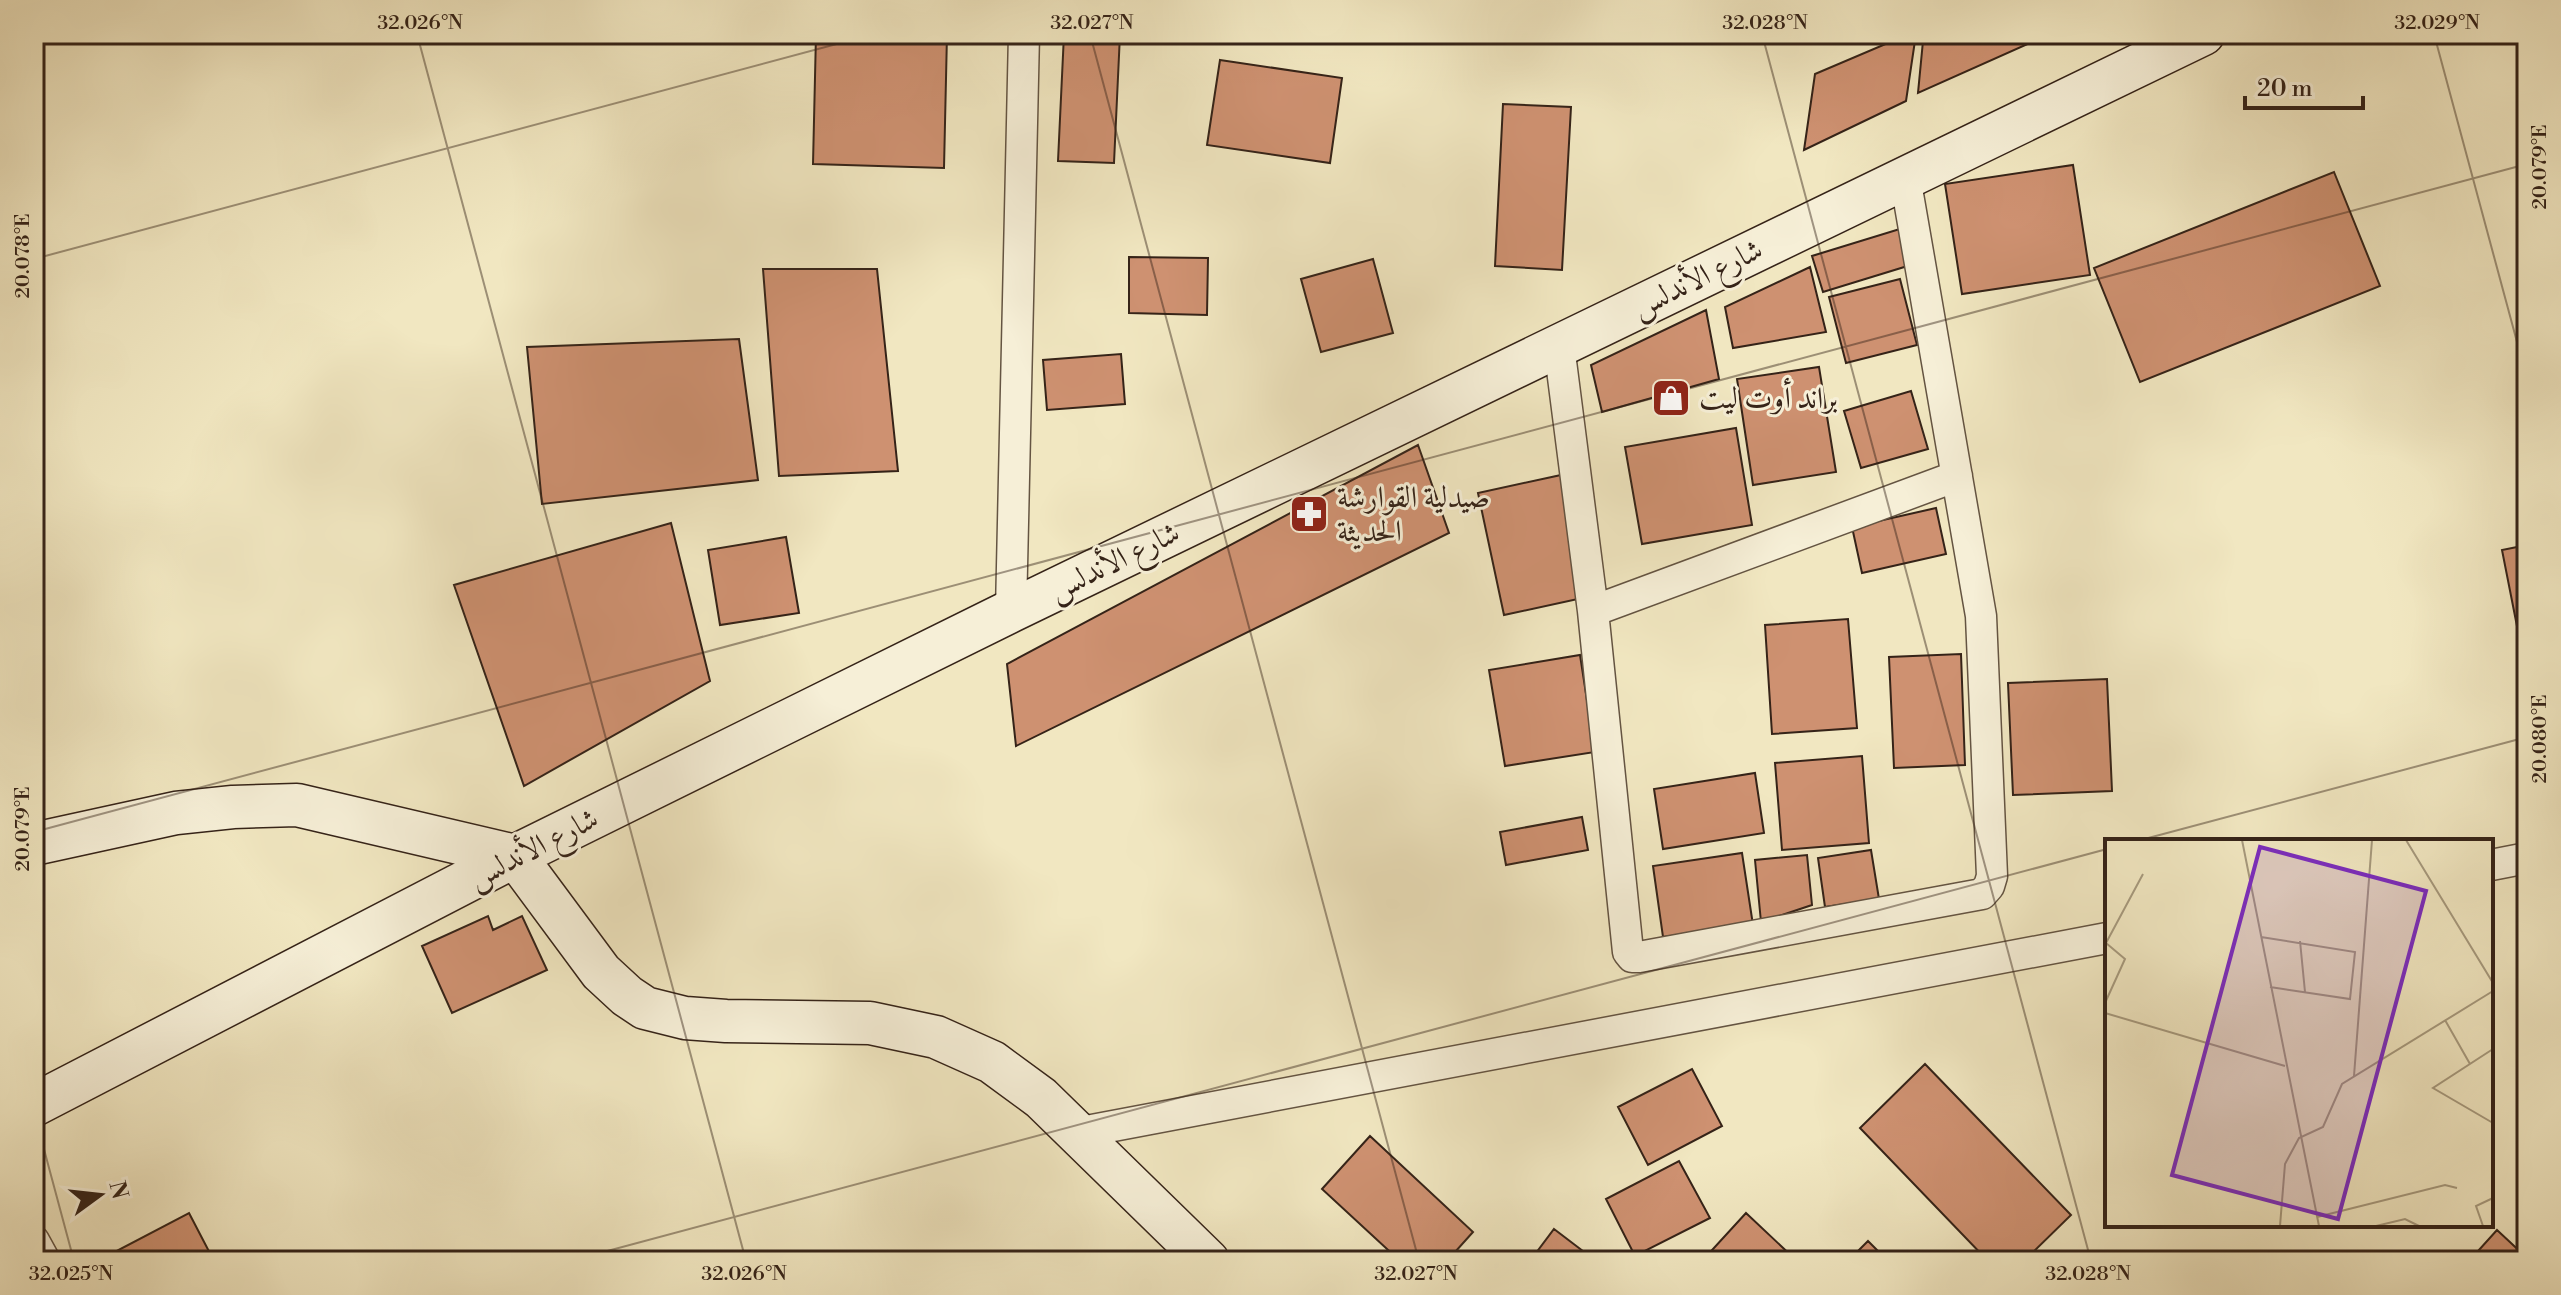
<svg xmlns="http://www.w3.org/2000/svg" width="2561" height="1295" font-family="'Libre Bodoni',Amiri,serif">
	<style>
		.building { fill: #ce9171; stroke: #352318; stroke-width: 2 }
		.lines { fill: none; stroke-linecap: round; stroke-linejoin: round }
		.minor-casing { stroke: #645442; stroke-width: 33 }
		.secondary-casing { stroke: #352318; stroke-width: 45 }
		.minor { stroke: #f6efd7; stroke-width: 30 }
		.secondary { stroke: #f6efd7; stroke-width: 42 }
		.ticks { fill: none; stroke: #352318; stroke-width: 2; stroke-opacity: 0.45 }
		.labels { text-anchor: middle; stroke-width: 6; stroke-linejoin: round; paint-order: stroke }
		.street-label { font-size: 30px; fill: #352318; stroke: #f6efd7 }
		.poi-label { font-size: 30px; fill: #352318; stroke: #f6efd7; text-anchor: start }
		.inset-road { fill: none; stroke: #a6997d; stroke-width: 2 }
		.view { fill: #7b2cbf; fill-opacity: 0.15; stroke: #7b2cbf; stroke-width: 4 }
		.inset-edge { fill: none; stroke: #352318; stroke-width: 4 }
		.neatline { fill: none; stroke: #352318; stroke-width: 3 }
		.ticks-label { font-size: 20px; text-anchor: middle; fill: #352318 }
	</style>
	<rect width="100%" height="100%" fill="#f1e7c1"/>
	<filter id="stains"><feTurbulence type="fractalNoise" baseFrequency=".0025" numOctaves="4"/><feColorMatrix values="0 0 0 0 .2 0 0 0 0 .09 0 0 0 0 .02 0 0 0 .5 -.17"/></filter>
	<radialGradient id="worn" r=".72"><stop offset=".6" stop-color="#630" stop-opacity="0"/><stop offset="1" stop-color="#630" stop-opacity=".3"/></radialGradient>
	<path class="building" d="M816,34H947L944,168L813,164Z
		M1064,34H1120L1114,163L1058,161Z
		M1909,34H1916L1906,101L1804,150L1815,74Z
		M1942,34H2050L1918,93L1923,41Z
		M1220,60L1342,78L1330,163L1207,145Z
		M1503,104L1571,107L1562,270L1495,266Z
		M2073,165L2090,275L1962,294L1945,184Z
		M2334,172L2380,286L2140,382L2094,268Z
		M1903,228L1914,264L1823,292L1812,256Z
		M1129,257L1208,258L1207,315L1129,313Z
		M1373,259L1393,333L1321,352L1301,279Z
		M1810,267L1826,332L1733,348L1725,307Z
		M763,269H877L898,471L779,476Z
		M1900,279L1917,345L1846,363L1829,297Z
		M1706,310L1719,379L1602,412L1591,365Z
		M739,339L758,480L542,504L527,347Z
		M1121,354L1125,404L1047,410L1043,360Z
		M1819,367L1836,472L1753,485L1737,379Z
		M1911,391L1928,449L1861,468L1844,411Z
		M1736,428L1752,525L1642,544L1625,447Z
		M1418,445L1449,533L1016,746L1007,664Z
		M1561,475L1587,597L1504,615L1478,493Z
		M1936,508L1946,554L1862,573L1852,527Z
		M671,523L710,681L524,786L454,585Z
		M786,537L799,613L720,625L708,550Z
		M2527,545V677L2502,550Z
		M1848,619L1857,728L1772,734L1765,625Z
		M1961,654L1965,765L1894,768L1889,657Z
		M1580,655L1595,752L1505,766L1489,670Z
		M2107,679L2112,791L2013,795L2008,683Z
		M1862,756L1869,843L1782,850L1775,763Z
		M1755,773L1764,833L1663,849L1654,789Z
		M1582,817L1588,850L1506,865L1500,832Z
		M1871,850L1879,899L1825,907L1818,858Z
		M1742,853L1753,925L1663,937L1653,866Z
		M1807,855L1812,905L1761,922L1755,860Z
		M488,916L493,930L522,916L547,970L452,1013L422,946Z
		M1925,1064L2071,1215L2024,1261H1988L1860,1128Z
		M1692,1069L1722,1126L1648,1165L1618,1107Z
		M1370,1136L1473,1232L1447,1261H1400L1322,1189Z
		M1679,1161L1710,1218L1635,1256L1606,1199Z
		M189,1213L214,1261H109L107,1256Z
		M1746,1213L1797,1261H1702Z
		M1554,1229L1596,1261H1530Z
		M2497,1230L2527,1258V1261H2469Z
		M1868,1241L1888,1261H1848Z"/>
	<g class="lines">
		<defs>
			<path id="minor" d="M1559,346L1593,611L1628,952L1632,957H1639L1982,894L1989,886L1992,876L1981,616L1905,177
				M1011,611L1024,34
				M1593,611L1957,476
				M2491,865L2527,858
				M1076,1133L2107,938
				M34,1241L45,1261"/>
			<path id="secondary" d="M34,844L176,813L233,807L297,805L515,856L601,972L627,996L645,1008L685,1018L726,1021L870,1023L936,1037L992,1062L1041,1098L1208,1261
				M34,1105L515,856L1011,611L2203,34"/>
		</defs>
		<use href="#minor" class="minor-casing"/>
		<use href="#secondary" class="secondary-casing"/>
		<use href="#minor" class="minor"/>
		<use href="#secondary" class="secondary"/>
	</g>
	<path class="ticks" d="M417,34L746,1261M1090,34L1419,1261M1762,34L2091,1261M2434,34L2527,379M34,259L874,34M34,832L2527,164M2137,841L2527,737M34,1112L74,1261M570,1261L2107,849"/>
	<defs>
		<symbol id="shop-square" viewBox="-11 -11 22 22"><rect x="-9" y="-9" width="18" height="18" rx="4" fill="#8f2418" stroke="#f6efd7"/><path d="M-5-2.5h2.3a2.7 3.5 0 0 1 5.4 0H5L5.5 6h-11ZM-1.5-2.5h3a1.5 2.3 0 0 0-3 0Z" fill="#fff"/></symbol>
		<symbol id="pharmacy-square" viewBox="-11 -11 22 22"><rect x="-9" y="-9" width="18" height="18" rx="4" fill="#8f2418" stroke="#f6efd7"/><path d="M-2-6h4v4h4v4h-4v4h-4v-4h-4v-4h4Z" fill="#fff"/></symbol>
	</defs>
	<g fill-rule="evenodd">
		<use href="#shop-square" x="1649" y="376" width="44" height="44"/>
		<use href="#pharmacy-square" x="1287" y="492" width="44" height="44"/>
	</g>
	<g class="labels">
		<g class="street-label">
			<text transform="translate(1697 278) rotate(-26)" y="10">شارع الأندلس</text>
			<text transform="translate(1114 561) rotate(-26)" y="10">شارع الأندلس</text>
			<text transform="translate(533 848) rotate(-27)" y="10">شارع الأندلس</text>
		</g>
		<g class="poi-label">
			<text x="1699" y="408">براند أوت ليت</text>
			<text x="1337" y="507">صيدلية القوارشة<tspan x="1337" dy="34">الحديثة</tspan></text>
		</g>
	</g>
	<g transform="translate(2105 839)">
		<rect width="388" height="388" fill="#f1e7c1"/>
		<path class="inset-road" d="M137,1L214,387M301,1L388,144M156,98L250,113L245,160L165,148M195,102L200,153M0,164L20,120L1,104L38,35M0,174L180,227M340,181L365,225M388,210L328,249L388,284M249,237L267,1M212,378L340,346L352,349M175,387L180,325L194,299L218,288L237,245L388,152M271,387L300,380L314,387M378,387L371,367L388,359"/>
		<path class="view" d="M155,8L321,52L233,380L67,336Z"/>
		<rect width="388" height="388" class="inset-edge"/>
	</g>
	<rect width="2561" height="1295" fill="none" stroke="#f1e7c1" stroke-width="88"/>
	<g transform="translate(100 1195) rotate(75)" stroke="#f6efd7" stroke-width="6" paint-order="stroke">
	<path d="M0-6L14 30L0 20L-14 30Z" fill="#352318"/>
	<text y="-12" font-size="22" font-weight="bold" text-anchor="middle" fill="#352318">N</text>
	</g>
	<path d="M2245 96v12h118v-12" fill="none" stroke="#352318" stroke-width="4"/>
	<text x="2257" y="96" font-size="24" fill="#352318" stroke="#f6efd7" stroke-width="6" paint-order="stroke">20 m</text>
	<rect x="44" y="44" width="2473" height="1207" class="neatline"/>
	<g class="ticks-label">
		<text x="420" y="29">32.026°N</text>
		<text x="1092" y="29">32.027°N</text>
		<text x="1765" y="29">32.028°N</text>
		<text x="2437" y="29">32.029°N</text>
		<text transform="translate(2539 167) rotate(-90)" y="7">20.079°E</text>
		<text transform="translate(22 256) rotate(-90)" y="7">20.078°E</text>
		<text transform="translate(2539 739) rotate(-90)" y="7">20.080°E</text>
		<text transform="translate(22 829) rotate(-90)" y="7">20.079°E</text>
		<text x="71" y="1280">32.025°N</text>
		<text x="744" y="1280">32.026°N</text>
		<text x="1416" y="1280">32.027°N</text>
		<text x="2088" y="1280">32.028°N</text>
	</g>
	<rect width="100%" height="100%" filter="url(#stains)"/>
	<rect width="100%" height="100%" fill="url(#worn)"/>
</svg>
